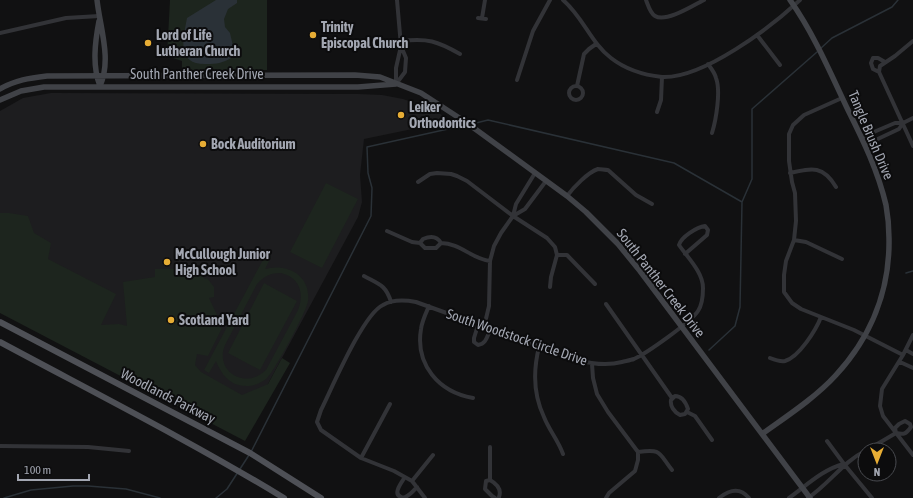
<svg xmlns="http://www.w3.org/2000/svg" width="913" height="498" font-family="'Asap Condensed',sans-serif">
	<style>
		.built { fill: #1d1d1f }
		.green { fill: #1d251e; fill-rule: evenodd }
		.water { fill: #2a3137 }
		.lines { fill: none; stroke-linecap: round; stroke-linejoin: round }
		.stream { stroke: #2a3137; stroke-width: 1.5 }
		.street { stroke: #323337; stroke-width: 4 }
		.secondary { stroke: #404247; stroke-width: 5.5 }
		.primary { stroke: #4e5056; stroke-width: 6 }
		.poi-dot { fill: #e7ad35; stroke: #0c0c0d; stroke-width: 1.5 }
		.labels { text-anchor: middle; stroke-width: 4; stroke-linejoin: round; paint-order: stroke }
		.poi-label { font-size: 14px; font-weight: bold; fill: #a3a7b2; stroke: #0c0c0d; text-anchor: start }
		.street-label { font-size: 14px; fill: #a3a7b2; stroke: #0c0c0d }
	</style>
	<rect width="100%" height="100%" fill="#111112"/>
	<path class="built" d="M51,93L358,94L382,95L403,99L434,110L451,121L364,139L360,175L362,202L358,217L242,432L0,308V111L23,98Z"/>
	<path class="green" d="M170,0H267V70H182V61L167,56Z
		M326,183L358,199L322,268L290,252Z
		M0,213H9L28,216L34,233L51,243L48,259L116,294L101,325L119,324L127,326L123,282L155,277V269H197V271L205,279L207,278L214,287V297L209,298L217,315L215,325L222,328L208,356L197,354L195,365L201,372L242,395L268,384L282,358L290,363L245,441L0,313Z
		M266,254L271,257L265,269C287,263 311,275 308,301C307,311 274,372 267,378C258,386 246,388 235,384C225,379 220,371 216,361L209,373L204,370ZM281,273C299,277 305,293 298,310L266,370C246,390 214,372 225,345L257,284C264,276 271,273 281,273Z
		M264,283L297,301L260,370L228,353Z"/>
	<path class="water" d="M216,0H237V3L228,9L224,19L225,27L230,33L233,46L231,58C223,63 216,64 207,64C176,65 183,40 187,18Z"/>
	<g class="lines">
		<path class="stream" d="M820,49L832,38L892,7L898,0
			M472,124L488,120L674,163L742,202L740,307L735,326L709,350
			M742,202L752,179V109L817,52
			M906,273L913,271
			M251,452L371,216L372,188L368,173L367,147L466,125
			M240,469L249,455
			M4,498L31,490L73,486H88L126,489L160,498
			M216,498L227,489L238,472"/>
		<path class="street" d="M563,0C583,17 591,43 611,58C625,69 644,75 662,77C703,79 771,27 800,0
			M646,0C648,5 650,13 655,16C666,23 694,5 704,0
			M478,18L486,19
			M482,18L485,0
			M0,33L66,18L99,16
			M757,35L780,65
			M401,41C428,38 437,41 460,54
			M913,41L895,56L880,66L879,72L913,146
			M708,64C711,68 715,73 716,78C721,91 716,120 712,133
			M879,72L873,69L871,63L873,58H878L885,62
			M517,80L533,31L550,0
			M396,84L405,72L406,58L401,46L397,0
			M396,84V68L401,46
			M569 93a7 7 0 1 1 14 0a7 7 0 1 1-14 0Z
			M577,86L584,54L589,49L596,44
			M842,98L804,115L793,125L789,134V161L792,182L795,193L796,221L794,240L786,261L784,275V292L792,303L801,309L854,330L903,355
			M657,112L661,100L662,77
			M862,137L895,123H903L913,118
			M865,145L899,129L903,123
			M790,173C812,168 823,165 836,187
			M418,182L430,174L437,173L451,174L457,176L467,181L513,216L547,238L555,247L557,255L551,277L550,287
			M567,196C573,188 588,172 598,169C601,169 605,170 608,170L636,195L652,204
			M513,216L516,204L535,173
			M387,231L412,242L420,243L425,248H436L441,243C437,236 430,236 423,239L420,243
			M794,240L806,242L842,259
			M441,243C460,243 472,259 490,261
			M557,255H567L595,284
			M364,276C379,284 386,285 391,302
			M606,304L672,398
			M429,306C426,313 422,321 421,329C415,365 439,392 473,398
			M478,325L474,338V342L478,345C486,344 487,337 490,330
			M484,327L489,306L490,261L494,246L501,233L513,216L525,209L546,181
			M913,335L903,355L882,389L880,406L883,416L913,455
			M539,347C533,371 533,394 544,417C549,430 558,440 563,454
			M906,350L913,354
			M770,358C775,360 780,362 785,361C799,357 816,330 821,317
			M900,362L913,368
			M592,364L593,378L597,394L608,412L638,452V460L635,471L609,493L606,498
			M675,396C682,396 686,403 688,409L685,414L680,415C674,412 670,406 671,400Z
			M687,412L695,416L712,440
			M827,441L844,464L872,498
			M0,446L88,447L129,451
			M867,450L896,433C904,435 906,434 911,427L910,424L905,421L899,424L895,428L896,433
			M638,452C662,449 658,452 672,470
			M361,458L390,404
			M405,477C402,482 392,494 401,497C403,498 405,498 407,496C411,494 414,490 417,487
			M490,480V447
			M412,481L433,455
			M425,498L412,481L394,471L361,458L321,430L317,422L321,410C332,388 363,314 383,305C393,299 405,300 416,302L577,360C592,364 607,366 622,362C626,361 631,360 634,359C647,353 691,322 698,311C702,305 703,295 703,288C703,272 687,257 679,245C681,237 697,227 705,226L708,230L707,235L685,254
			M495,498L492,496L485,489L486,481L490,480C497,484 502,489 499,497
			M719,498C729,490 740,487 749,498
			M789,498C806,486 823,469 844,464
			M808,498C829,484 843,462 865,451"/>
		<path class="secondary" d="M97,0C100,28 112,59 100,86
			M99,21C95,42 92,66 100,86
			M0,89C15,80 30,78 47,76L355,75L380,77L421,93L467,123L567,196L586,212L618,244L640,271L810,498
			M0,100L21,91L44,87H358L396,84
			M762,434C787,416 815,398 836,375C871,337 890,290 889,238C889,227 888,216 886,205C878,171 863,140 848,110C830,72 814,34 790,0"/>
		<path class="primary" d="M0,322L250,453L321,498
			M0,342C95,393 192,442 284,498"/>
	</g>
	<g class="poi-dot">
		<circle cx="313" cy="35" r="4"/>
		<circle cx="148" cy="43" r="4"/>
		<circle cx="401" cy="115" r="4"/>
		<circle cx="203" cy="144" r="4"/>
		<circle cx="167" cy="262" r="4"/>
		<circle cx="171" cy="320" r="4"/>
	</g>
	<g class="labels">
		<g class="poi-label">
			<text x="321" y="32">Trinity<tspan x="321" dy="16">Episcopal Church</tspan></text>
			<text x="156" y="40">Lord of Life<tspan x="156" dy="16">Lutheran Church</tspan></text>
			<text x="409" y="112">Leiker<tspan x="409" dy="16">Orthodontics</tspan></text>
			<text x="211" y="149">Bock Auditorium</text>
			<text x="175" y="259">McCullough Junior<tspan x="175" dy="16">High School</tspan></text>
			<text x="179" y="325">Scotland Yard</text>
		</g>
		<g class="street-label">
			<text x="197" y="79">South Panther Creek Drive</text>
			<text transform="translate(871 135) rotate(67)" y="5">Tangle Brush Drive</text>
			<text transform="translate(661 283) rotate(52)" y="5">South Panther Creek Drive</text>
			<text transform="translate(517 337) rotate(19)" y="5">South Woodstock Circle Drive</text>
			<text transform="translate(168 396) rotate(27)" y="5">Woodlands Parkway</text>
		</g>
	</g>
	<g transform="translate(877 462) rotate(180)"><circle r="19" fill="#0c0c0d" stroke="#484a4f"/>
	<path d="M0-3L7 15L0 10L-7 15Z" fill="#e7ad35"/>
	<text y="-6" font-size="11" font-weight="bold" text-anchor="middle" fill="#a3a7b2">N</text>
	</g>
	<path d="M18 474v6h71v-6" fill="none" stroke="#a3a7b2" stroke-width="2"/>
	<text x="24" y="474" font-size="12" fill="#a3a7b2" stroke="#0c0c0d" stroke-width="3" paint-order="stroke">100 m</text>
</svg>
